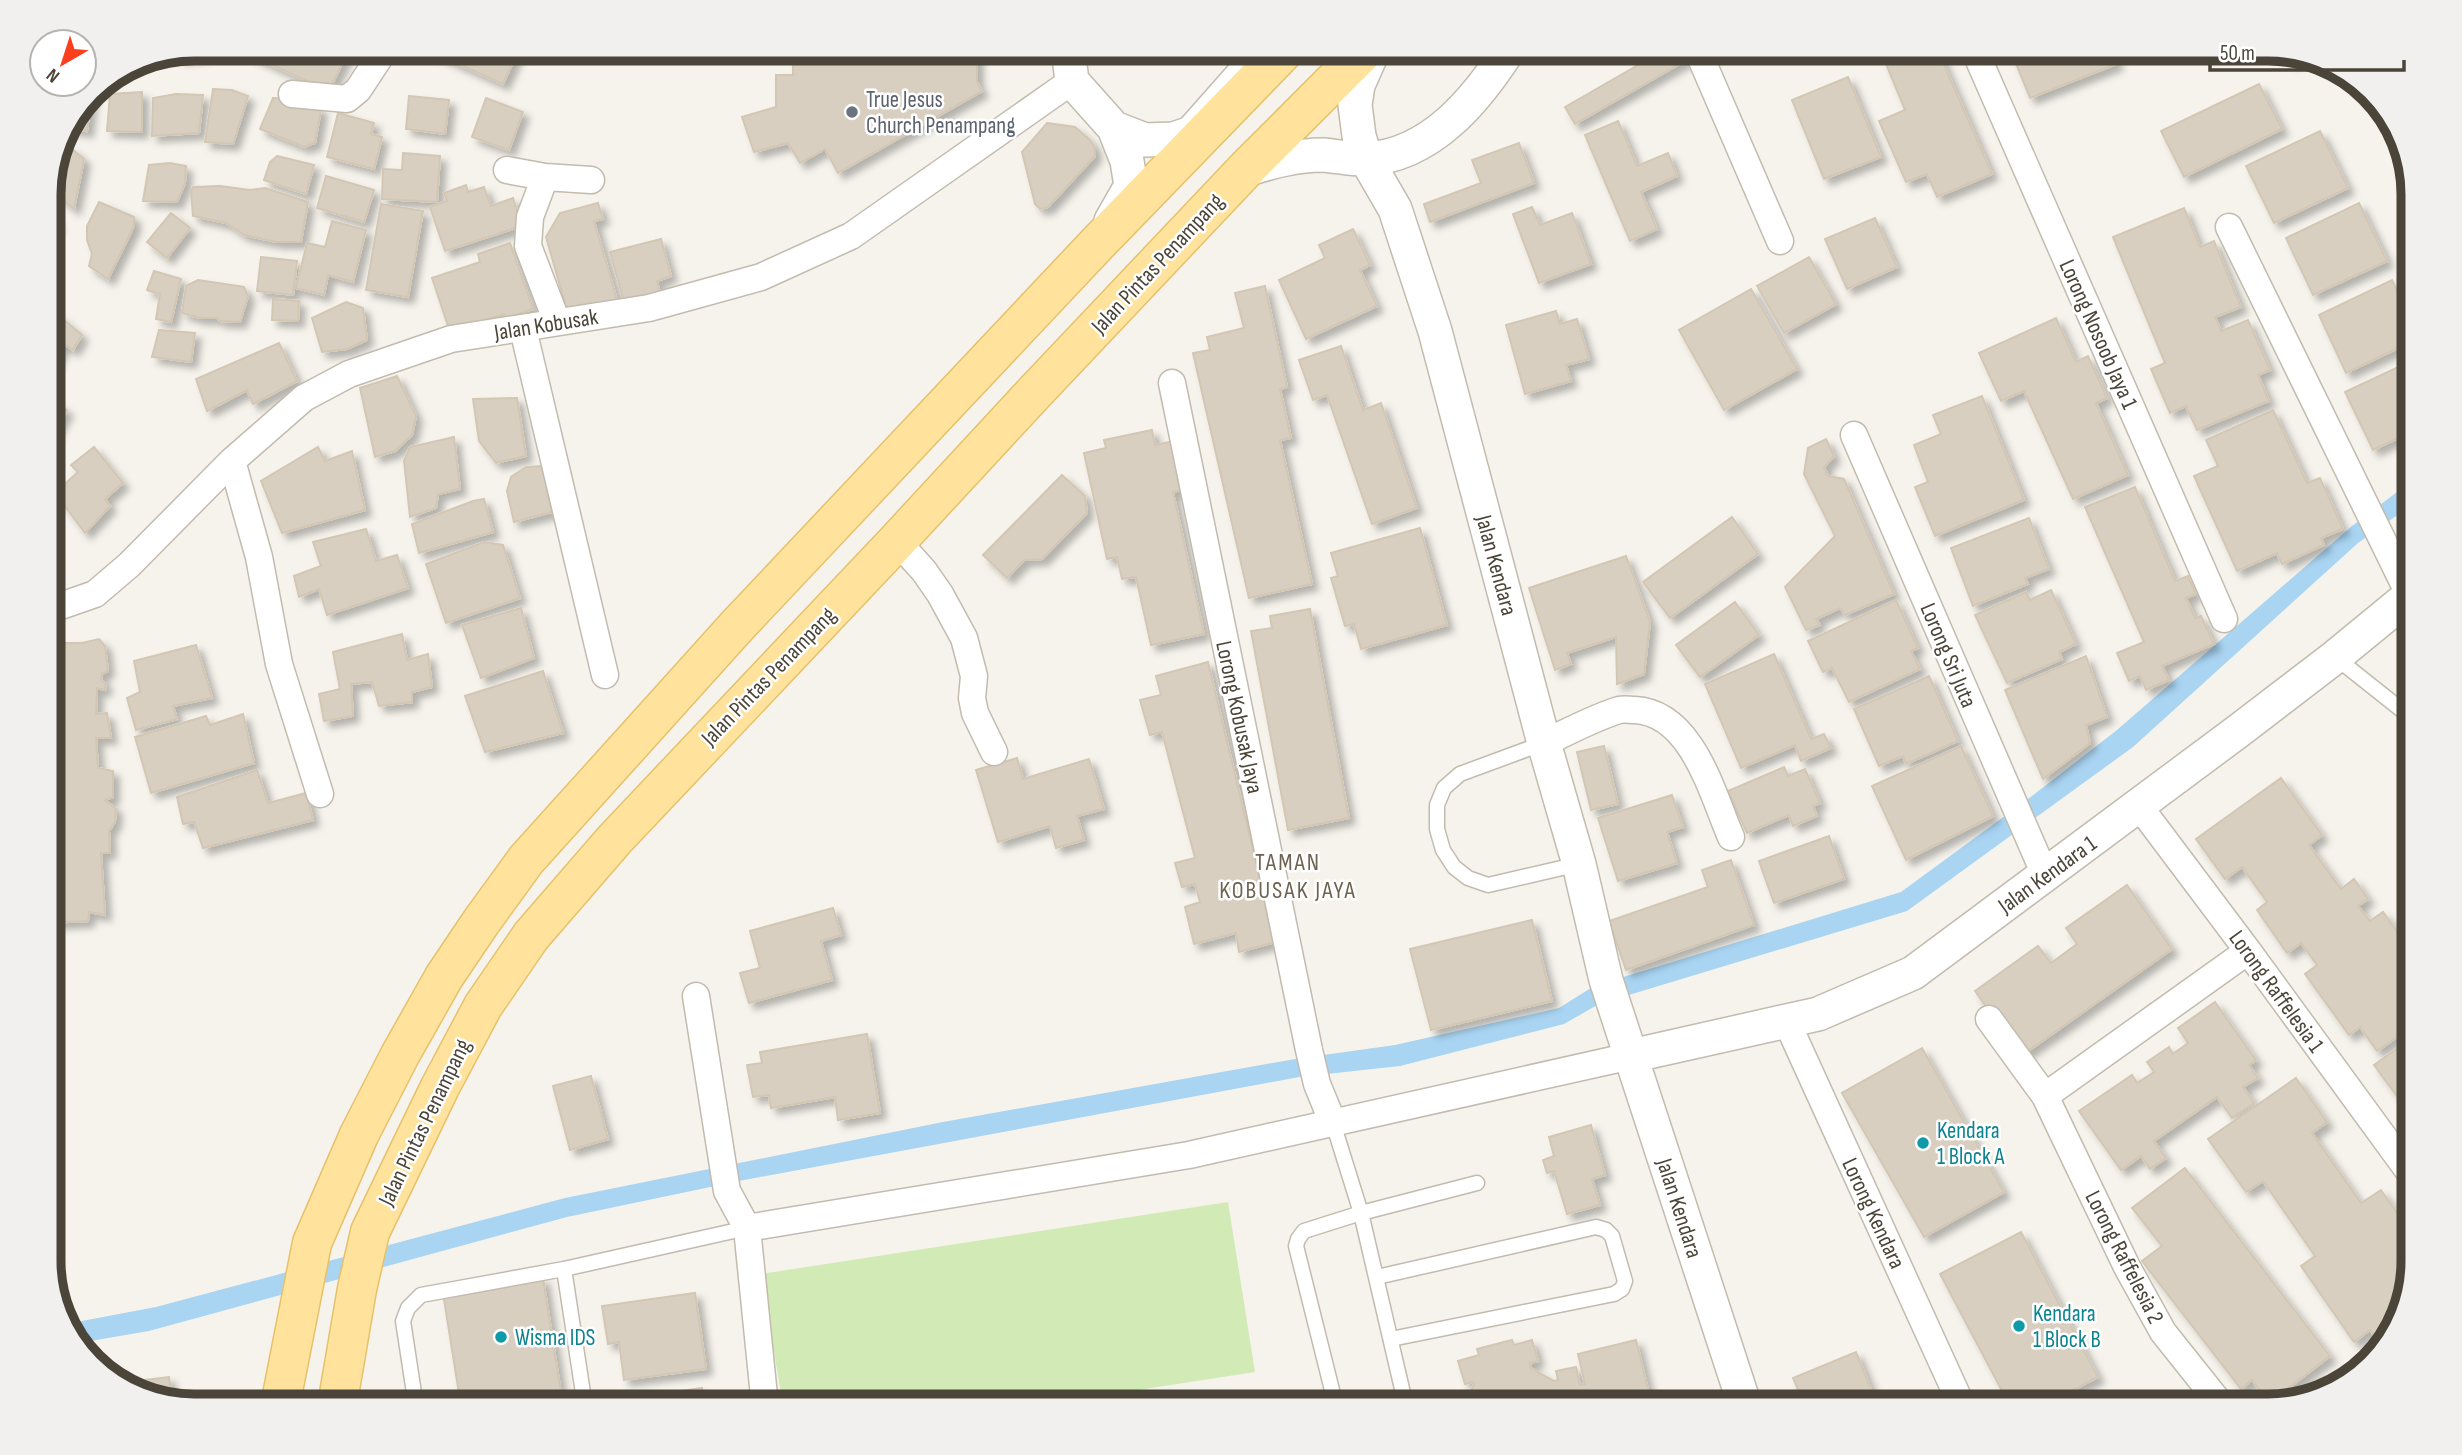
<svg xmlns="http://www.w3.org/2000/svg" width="2462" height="1455" font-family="'Sofia Sans Condensed',sans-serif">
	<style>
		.green { fill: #d2eab5 }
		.water { fill: #a9d4f2 }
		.building { fill: #d8cfc1; stroke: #d3c7b4; stroke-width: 2; filter: url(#shadow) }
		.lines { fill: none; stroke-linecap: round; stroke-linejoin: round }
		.service-casing { stroke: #c2bbae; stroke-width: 17 }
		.minor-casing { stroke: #c2bbae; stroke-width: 29 }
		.tertiary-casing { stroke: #c2bbae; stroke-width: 36 }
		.primary-casing { stroke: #e6c16a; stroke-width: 41 }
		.service { stroke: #fff; stroke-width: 14 }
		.minor { stroke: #fff; stroke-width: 26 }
		.tertiary { stroke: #fff; stroke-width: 33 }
		.primary { stroke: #ffe39c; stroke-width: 38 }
		.worship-dot { fill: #6b7280; stroke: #fff; stroke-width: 2.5 }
		.culture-dot { fill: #0f9aa8; stroke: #fff; stroke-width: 2.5 }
		.labels { text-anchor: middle; stroke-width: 5; stroke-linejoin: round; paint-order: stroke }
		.worship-label { font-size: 23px; fill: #5b616d; stroke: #fff; text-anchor: start }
		.street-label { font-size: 23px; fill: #4b4439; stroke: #fff }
		.culture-label { font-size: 23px; fill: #0d838f; stroke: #fff; text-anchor: start }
		.neighbourhood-label { font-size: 24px; letter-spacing: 2px; fill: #6e6250; stroke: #fff }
		.rim { fill: none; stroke: #4b4439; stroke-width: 9 }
	</style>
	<defs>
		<filter id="shadow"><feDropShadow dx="6" dy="6" stdDeviation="3.5" flood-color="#0004"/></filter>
	</defs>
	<rect width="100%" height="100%" fill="#f6f3ec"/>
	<path class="green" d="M1228,1202L1255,1372L1034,1406H783L761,1274Z"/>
	<path class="water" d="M2413,480V504L2358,543L2133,747L1907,911L1599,1004L1564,1024L1400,1066L1299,1077L739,1181L567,1217L149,1331L79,1343L69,1334L66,1324L156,1307L565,1198L943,1122L1295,1059L1395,1045L1559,1008L1594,986L1901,892L2032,796L2117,730L2352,526Z"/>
	<path class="building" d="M195,49H201L202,55L180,58V52Z
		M253,49H349L329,91L250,55Z
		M430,49H519L503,84L429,51Z
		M793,49H977V82L982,91L838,173L825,149L800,163L788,143L754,152L742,117L776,107V75H793Z
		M1666,49H1692L1695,55L1575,124L1565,107Z
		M1907,49H1937L1992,174L1937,197L1927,174L1906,182L1879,121L1905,110L1884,59Z
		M2010,49H2111L2117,64L2030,98Z
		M2286,54L2300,58L2289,62Z
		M1848,77L1881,157L1824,179L1792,100Z
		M2259,84L2282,129L2184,177L2161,131Z
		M213,89L232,90L248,96L233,144L205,142Z
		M92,92L87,131L67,128Z
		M142,92V132L107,131L110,94Z
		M176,94L203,95L199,133L152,136L153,98Z
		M409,96L449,100L445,134L406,129Z
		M273,98L301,100L321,109L315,143L304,147L260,129Z
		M486,98L523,112L509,150L472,137Z
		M338,113L374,123L371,134L382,137L374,169L327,157Z
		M1618,121L1637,166L1668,153L1677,176L1641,192L1657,229L1630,241L1585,135Z
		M1047,123L1075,127L1090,140L1095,148V156L1048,207L1040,209L1035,204L1022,152Z
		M2320,131L2348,188L2274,223L2246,166Z
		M1519,143L1534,183L1430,222L1424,204L1481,183L1472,160Z
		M71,148L84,159L74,209L49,189L57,150Z
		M403,153L440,156L437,202L382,199L383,169L402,170Z
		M277,156L314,165L306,194L264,180L270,162Z
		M170,163L186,166L185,183L177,202L143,201L149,165Z
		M326,176L374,190L364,222L317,208Z
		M466,185L468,192L484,187L491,206L513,198L522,226L445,251L430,207L447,201L444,193Z
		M220,186L250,190L265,188L308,202L301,242H277L244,235L226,223L193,216L191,192L193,187Z
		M99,202L134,217V226L108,279L89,266L92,254L87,240V226Z
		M598,203L603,219L594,221L617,300L568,314L546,237L560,213Z
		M2359,203L2387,261L2313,295L2286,238Z
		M381,204L423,211L408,297L366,290Z
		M1532,207L1540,225L1572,213L1591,264L1539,283L1513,214Z
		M2184,208L2200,247L2214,241L2241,307L2215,317L2221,331L2248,320L2270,370L2258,375L2269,401L2197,430L2186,406L2170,413L2151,369L2165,363L2113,237Z
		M49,209L57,225L49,231Z
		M171,213L190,228L167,258L147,242Z
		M1875,218L1897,267L1847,289L1825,239Z
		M332,221L366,230L353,282L328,275L324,295L296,288L307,243L325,247Z
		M1353,229L1370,265L1360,270L1377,306L1306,339L1279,280L1325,258L1319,245Z
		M661,239L671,276L657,281L660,293L624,301L610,252Z
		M510,243L533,309L506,318L504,314L450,332L432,278L480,262L478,254Z
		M261,257L297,261L293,295L257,291Z
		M1809,257L1836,304L1784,333L1757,286Z
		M154,271L181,279L171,322L156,319L160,294L147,290Z
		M198,280L244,287L248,296L240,322L220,321L217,318H200L182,313L186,286Z
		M2392,280L2413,324V341L2346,373L2319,315Z
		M1265,286L1287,387L1280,389L1291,438L1280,440L1312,584L1249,598L1193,353L1210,350L1207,337L1244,328L1235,293Z
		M1751,289L1797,369L1724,410L1679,330Z
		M273,299L299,301L298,321L272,320Z
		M346,302L363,308L367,340L347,349L322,352L312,318Z
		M1556,311L1560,324L1577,319L1589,359L1566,365L1571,381L1525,394L1506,325Z
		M58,315L82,335L73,350L64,344L50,371L49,329Z
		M2056,318L2076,362L2088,356L2107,398L2096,403L2128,475L2073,499L2024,391L2001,401L1979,353Z
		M159,330L195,333L191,362L152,357Z
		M279,343L297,381L253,404L247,390L207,411L196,379Z
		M1341,346L1363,410L1381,403L1417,508L1372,524L1327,395L1313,400L1299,360Z
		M2413,360V431L2373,450L2345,392Z
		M397,376L416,416L412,435L395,451L375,457L360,388Z
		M1982,396L2024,500L1935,536L1915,487L1928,482L1914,445L1941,434L1933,415Z
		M49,398L67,410L49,443Z
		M517,398L526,456L496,463L479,441L473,399Z
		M2273,410L2307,483L2320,478L2343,529L2321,538L2324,545L2282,564L2277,553L2237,571L2194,476L2218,466L2206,440Z
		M1152,430L1155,445L1174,441L1185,489L1173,492L1204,634L1151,645L1136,577L1122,579L1117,557L1107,559L1084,453L1106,448L1104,440Z
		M454,437L460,489L438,494L436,508L410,517L404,461L410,447Z
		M1826,439L1834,456L1824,467L1828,476L1844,479L1894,594L1845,615L1840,608L1816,619L1820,625L1806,630L1785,587L1835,536L1804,474L1808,448Z
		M94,447L123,483L105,499L110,506L85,533L55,493L78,472L71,465Z
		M318,447L325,461L352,451L365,510L282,533L261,481Z
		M542,466L552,512L514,522L507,491L511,477L526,467Z
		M1062,475L1085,496L1087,513L1042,559L1024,560L1007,578L983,555Z
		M2135,487L2175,581L2188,576L2196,594L2186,598L2195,618L2201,616L2214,644L2162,666L2169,680L2146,690L2140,676L2129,681L2117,653L2144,642L2085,507Z
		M484,499L493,532L419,553L412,524L473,501Z
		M1732,517L1758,554L1670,618L1643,582Z
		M2029,518L2049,569L2025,578L2028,584L1973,606L1951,548Z
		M1420,528L1447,625L1361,649L1354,624L1345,626L1331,578L1338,576L1331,553Z
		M366,529L376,561L397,555L408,588L327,615L319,589L299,597L294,576L321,566L313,542Z
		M484,542L503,545L520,598L446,623L426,564Z
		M1626,556L1650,622L1644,674L1617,684L1616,637L1567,653L1571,664L1555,670L1529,588Z
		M2051,590L2076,644L2059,652L2062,659L2007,683L1975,615L2026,592L2030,600Z
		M1896,600L1918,648L1911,651L1920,669L1849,702L1832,668L1823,672L1808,641Z
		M1735,602L1759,635L1700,677L1676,645Z
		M521,608L534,658L481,678L462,625Z
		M1310,609L1349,818L1288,830L1251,631L1272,628L1270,616Z
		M402,634L407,660L428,654L432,687L412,692V702L379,706L372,682L351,684L353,716L324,721L319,694L340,689L333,652Z
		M99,639L105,646L108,671L102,674L101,680L106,684L105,690L97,688L96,714L107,713L111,738H96L98,768L113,771V797L105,800L116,809L115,822L109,831L110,853H101L105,915L89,912L88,921L49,923V643H82Z
		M196,645L212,698L173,706L177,719L136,730L127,698L140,692L134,661Z
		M1774,654L1811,739L1824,734L1831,748L1801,761L1795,745L1741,768L1705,684Z
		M2086,656L2107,717L2086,725L2090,743L2043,779L2005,690Z
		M1208,662L1275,942L1239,952L1236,933L1194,944L1185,907L1200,902L1195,884L1182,887L1175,863L1195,858L1162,732L1150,735L1140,700L1161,695L1156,676Z
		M543,671L563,733L485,752L465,696Z
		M1929,676L1958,741L1906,764L1903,756L1879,766L1854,709Z
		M243,714L254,763L151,793L135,737L206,716L210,725Z
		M1604,746L1618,804L1591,810L1577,752Z
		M1961,746L1993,816L1906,860L1872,786Z
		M1017,758L1023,779L1089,759L1104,809L1077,816L1084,840L1056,848L1050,826L998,842L976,770Z
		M1784,767L1788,776L1805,769L1820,803L1813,806L1817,816L1793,826L1789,815L1747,833L1728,791Z
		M257,770L268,803L306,793L313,820L203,848L194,822L183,824L177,797Z
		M2281,778L2322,835L2309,845L2341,889L2354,879L2368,899L2358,906L2370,921L2383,912L2413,954V1026L2377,1051L2360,1027L2349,1035L2305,974L2317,965L2301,943L2287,953L2257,910L2267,902L2242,867L2225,879L2196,839Z
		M1672,795L1683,827L1667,832L1677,863L1618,881L1598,818Z
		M1829,836L1844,879L1774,903L1759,861Z
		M1731,860L1754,925L1626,970L1609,921L1708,887L1702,870Z
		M2127,885L2172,949L2021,1056L1975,991L2038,946L2051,963L2077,944L2066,928Z
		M833,908L841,935L821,941L832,980L749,1003L740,973L760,968L750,931Z
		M1532,920L1552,1001L1431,1030L1410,949Z
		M2215,1002L2256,1060L2249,1065L2258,1078L2243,1087L2254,1103L2232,1118L2217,1097L2154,1141L2166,1158L2150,1169L2141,1156L2121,1170L2079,1111L2132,1075L2137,1083L2154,1072L2147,1062L2169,1047L2173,1054L2188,1043L2178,1028Z
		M867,1034L880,1113L838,1120L835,1097L771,1108L769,1095L753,1097L747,1065L762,1063L760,1052Z
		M2413,1037V1118L2374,1065Z
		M1922,1048L2004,1192L1924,1237L1842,1093Z
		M591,1076L608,1139L570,1150L553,1086Z
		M2296,1078L2327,1122L2312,1133L2361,1203L2381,1190L2413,1236V1261L2393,1334L2381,1346L2370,1330L2354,1342L2301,1266L2315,1256L2263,1181L2246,1192L2208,1139Z
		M1591,1125L1605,1175L1592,1179L1600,1205L1567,1214L1554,1171L1547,1173L1543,1160L1554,1156L1549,1137Z
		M2185,1168L2330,1356L2269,1403L2252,1380L2241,1389L2142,1261L2162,1246L2132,1208Z
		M2021,1232L2098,1377L2043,1406H2010L1940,1274Z
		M543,1278L563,1406H461L443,1293Z
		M695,1293L706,1369L624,1380L619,1342L608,1344L602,1306Z
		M1512,1340L1514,1345L1532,1340L1538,1361L1530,1363L1531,1368L1554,1381L1558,1380L1556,1371L1576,1367L1580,1385L1585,1384L1578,1354L1636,1340L1652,1406H1463L1474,1385L1473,1382L1465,1384L1458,1361L1479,1355L1477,1349Z
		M1856,1352L1875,1399L1857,1406H1805L1793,1378Z
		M169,1377L172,1400L121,1386L118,1383Z
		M702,1388L705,1406H628L627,1399Z
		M1457,1400L1458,1406L1436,1405Z
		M1286,1402V1406H1261Z"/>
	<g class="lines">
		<defs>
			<path id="service" d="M1559,49L1586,53L1608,49
				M1184,127L1253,49
				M2335,657L2413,719
				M1544,743L1460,774L1444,788L1437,805V829L1443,850L1454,867L1468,878L1488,885L1579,864
				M1333,1123L1361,1213L1406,1406
				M564,1269L585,1406
				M1377,1277L1596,1227L1606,1230L1612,1236L1625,1281L1622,1289L1614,1294L1391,1339
				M416,1406L403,1321L408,1308L421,1295L564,1269L747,1228
				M1336,1406L1296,1246L1298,1239L1304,1231L1361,1213L1477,1183"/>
			<path id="minor" d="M1697,49L1780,241
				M1974,49L2224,619
				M292,94L347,99L358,90L385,49
				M507,170L545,177L591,180
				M545,177L530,217L528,246L557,322
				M2229,227L2410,596
				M523,329L605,675
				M1172,383L1309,1050L1317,1084L1333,1123
				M1854,435L2045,875
				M232,461L259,557L279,664L320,794
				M897,541L924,571L940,594L964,638L974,676L972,698L975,713L994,752
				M49,610L95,594L129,565L232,461L304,398L349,374L451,339L649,308L761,277L851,236L1072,81
				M1544,743C1568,732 1593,718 1619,710C1624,709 1630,710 1635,710C1692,713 1712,793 1731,837
				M2139,806L2248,951L2413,1177
				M696,996L727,1191L747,1228L765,1406
				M1989,1019L2045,1096L2248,951
				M1786,1020L1962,1406
				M2045,1096L2127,1267L2163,1332L2222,1406
				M747,1228L1189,1155L1631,1056"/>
			<path id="tertiary" d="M1068,49L1072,81L1114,128L1127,161L1131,186L1111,221
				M1374,49L1358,85L1355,105L1359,136L1366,159L1395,209L1435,331L1544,743L1579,864L1606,980L1745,1406
				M1114,128L1145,140L1173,139L1210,127
				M1245,170C1271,162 1296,155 1323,155C1338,156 1352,160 1366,159C1431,156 1477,99 1509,49
				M1631,1056L1818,1014L1913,973L2237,732L2335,657L2413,593"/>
			<path id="primary" d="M280,1406L312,1243L359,1135L400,1055L444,977L481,922L526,860L737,626L1097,244L1286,49
				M337,1406L357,1289L370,1232L440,1087L483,1006L531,936L615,839L897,541L1034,393L1245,170L1366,49"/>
		</defs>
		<use href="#service" class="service-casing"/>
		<use href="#minor" class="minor-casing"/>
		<use href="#tertiary" class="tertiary-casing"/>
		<use href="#primary" class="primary-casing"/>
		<use href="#service" class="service"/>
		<use href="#minor" class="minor"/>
		<use href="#tertiary" class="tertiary"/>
		<use href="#primary" class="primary"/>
	</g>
	<circle class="worship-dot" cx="852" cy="112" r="7"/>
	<g class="culture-dot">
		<circle cx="1923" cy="1143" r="7"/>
		<circle cx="2019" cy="1326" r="7"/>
		<circle cx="501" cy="1337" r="7"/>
	</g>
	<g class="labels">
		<g class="worship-label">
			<text x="866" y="107">True Jesus<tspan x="866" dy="26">Church Penampang</tspan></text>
		</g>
		<g class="street-label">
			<text transform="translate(1157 263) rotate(-47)" y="8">Jalan Pintas Penampang</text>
			<text transform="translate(546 324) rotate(-9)" y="8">Jalan Kobusak</text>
			<text transform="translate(2099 334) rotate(66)" y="8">Lorong Nosoob Jaya 1</text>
			<text transform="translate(1497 565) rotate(75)" y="8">Jalan Kendara</text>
			<text transform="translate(1949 655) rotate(67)" y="8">Lorong Sri Juta</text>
			<text transform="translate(768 676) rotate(-46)" y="8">Jalan Pintas Penampang</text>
			<text transform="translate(1240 717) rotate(78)" y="8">Lorong Kobusak Jaya</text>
			<text transform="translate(2047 874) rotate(-36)" y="8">Jalan Kendara 1</text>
			<text transform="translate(2277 991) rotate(54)" y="8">Lorong Raffelesia 1</text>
			<text transform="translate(424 1122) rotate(-64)" y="8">Jalan Pintas Penampang</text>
			<text transform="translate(1680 1208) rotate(72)" y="8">Jalan Kendara</text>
			<text transform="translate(1874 1213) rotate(65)" y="8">Lorong Kendara</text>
			<text transform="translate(2125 1257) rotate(63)" y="8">Lorong Raffelesia 2</text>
		</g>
		<g class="culture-label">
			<text x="1937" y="1138">Kendara<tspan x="1937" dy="26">1 Block A</tspan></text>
			<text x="2033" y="1321">Kendara<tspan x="2033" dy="26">1 Block B</tspan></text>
			<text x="515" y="1345">Wisma IDS</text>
		</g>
		<g class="neighbourhood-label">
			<text x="1288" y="870">TAMAN<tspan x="1288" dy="28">KOBUSAK JAYA</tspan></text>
		</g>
	</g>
	<path d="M0 0H2462V1455H0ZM194 61H2268A133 133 0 0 1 2401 194V1261A133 133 0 0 1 2268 1394H194A133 133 0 0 1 61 1261V194A133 133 0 0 1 194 61Z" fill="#f1f0ef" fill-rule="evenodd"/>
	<path class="rim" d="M194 61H2268A133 133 0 0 1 2401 194V1261A133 133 0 0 1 2268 1394H194A133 133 0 0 1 61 1261V194A133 133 0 0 1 194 61Z"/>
	<g transform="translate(63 63) rotate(219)"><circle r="33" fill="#ffffff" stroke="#b7b4b0" stroke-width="2"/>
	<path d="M0-5L12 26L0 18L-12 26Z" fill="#fc3f1d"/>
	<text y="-10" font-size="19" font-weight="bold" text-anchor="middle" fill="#4b4439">N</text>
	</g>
	<path d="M2210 60v10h194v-10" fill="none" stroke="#4b4439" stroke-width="3.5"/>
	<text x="2220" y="60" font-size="21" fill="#4b4439" stroke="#ffffff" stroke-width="5" paint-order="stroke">50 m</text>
</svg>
